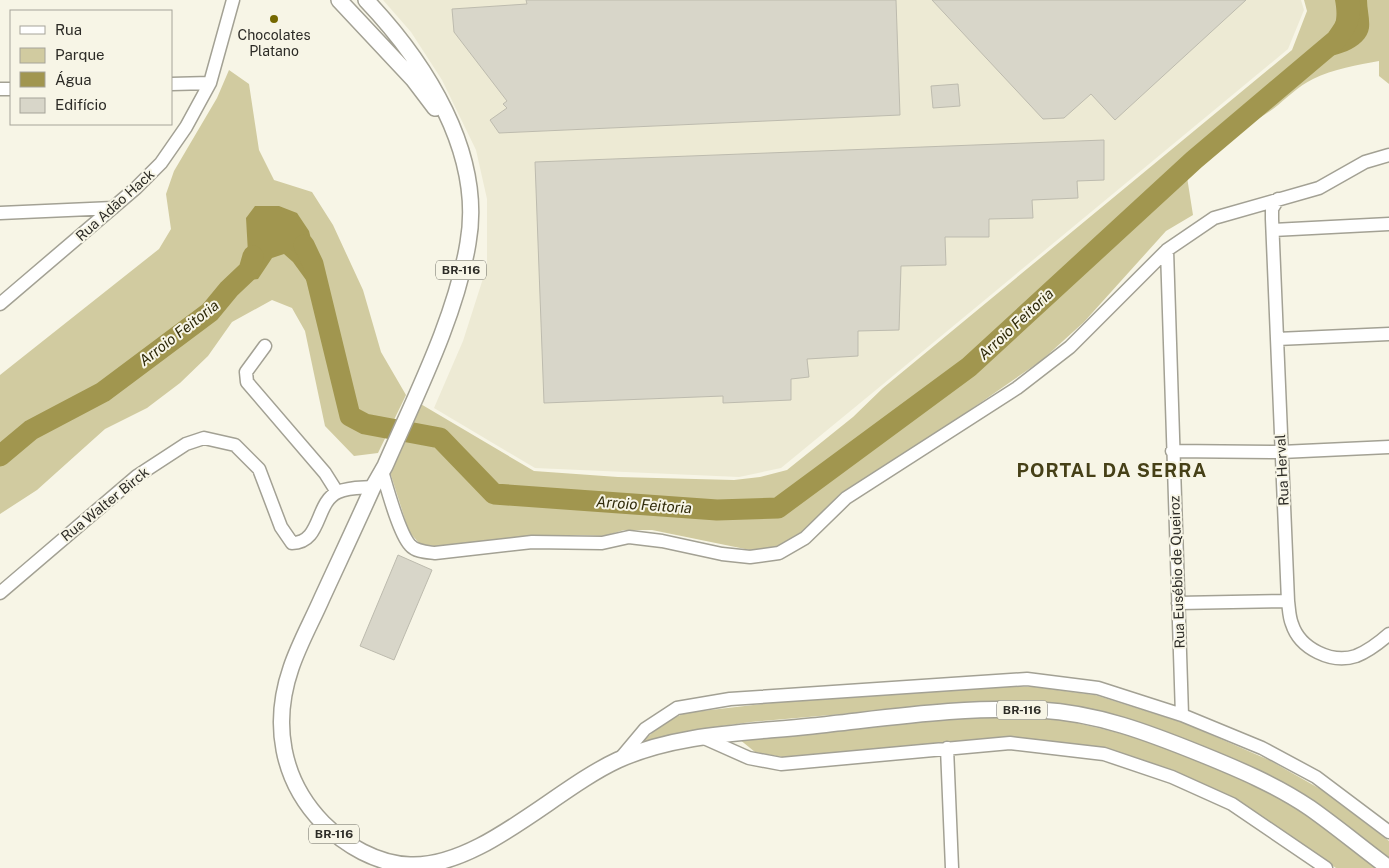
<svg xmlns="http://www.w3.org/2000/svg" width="1389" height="868" font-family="'Public Sans',sans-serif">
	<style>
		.built { fill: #edead4 }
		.green { fill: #d1cba0 }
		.water { fill: #a1964f }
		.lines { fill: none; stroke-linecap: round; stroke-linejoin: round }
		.river { stroke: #a1964f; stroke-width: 21 }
		.building { fill: #d8d6c9; stroke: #bdbbae }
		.minor-casing { stroke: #a3a194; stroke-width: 15 }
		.major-casing { stroke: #a3a194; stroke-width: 18 }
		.minor { stroke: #fff; stroke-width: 12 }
		.major { stroke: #fff; stroke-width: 15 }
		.poi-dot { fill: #756800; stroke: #f7f5e6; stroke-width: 2 }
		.labels { text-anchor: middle; stroke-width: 4; stroke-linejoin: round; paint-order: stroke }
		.shield { fill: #f7f5e6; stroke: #696860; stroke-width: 1 }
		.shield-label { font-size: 12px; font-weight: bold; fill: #2c2b26 }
		.poi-label { font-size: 14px; fill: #2c2b26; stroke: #f7f5e6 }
		.street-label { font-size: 14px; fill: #2c2b26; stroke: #f7f5e6 }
		.water-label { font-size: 15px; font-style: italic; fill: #2f2a09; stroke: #f7f5e6 }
		.district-label { font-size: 19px; font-weight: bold; letter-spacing: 1px; fill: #464017; stroke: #f7f5e6 }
	</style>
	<rect width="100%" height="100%" fill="#f7f5e6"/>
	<path class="built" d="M383,0H1301L1304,10L1288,49L882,385L781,468L739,477L535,468L434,408L463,341L487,266V199L476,150L442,80L411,32Z"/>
	<path class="green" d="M1304,0H1389V84L1379,76V61C1358,65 1333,69 1313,79C1298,86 1286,99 1273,109C1243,130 1207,146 1187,177L1193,215L1166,231L1084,322L1042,360L941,430L841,493L829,509L804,531L777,547L750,550L652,530H624L604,536L577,535L526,538L449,547L421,545L409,532L389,469L419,403L534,471L618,477L734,480L760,477L787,470L853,417L883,388L1292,50L1307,11Z
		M229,70L249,84L259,150L274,180L312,192L333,225L363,290L381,352L406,395L378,453L354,456L325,426L305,331L292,308L272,300L232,322L208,356L180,383L147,408L105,429L37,490L0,514V375L159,249L171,229L166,194L174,171L217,98Z
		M991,686L1035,687L1095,695L1184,723L1269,760L1322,790L1389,841V861L1258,773L1023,703L980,702L751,722L693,730L639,745L663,723L685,713L797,700Z
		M979,714L1035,715L1065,720L1152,741L1260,786L1314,820L1379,868H1336L1233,799L1172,772L1006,739L782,757L755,752L739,739Z"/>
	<path class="water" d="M1335,0H1367C1367,9 1370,19 1369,28C1366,49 1332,58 1314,58C1314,43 1323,42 1331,32C1338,23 1337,10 1335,0Z
		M255,206H279L297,213L309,231L315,255L318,284L314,291L293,262L284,254L272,258L258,279L238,281L249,270L246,218Z"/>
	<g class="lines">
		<path class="river" d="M304,245L313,264L350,416L365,424L440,438L494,494L717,510L778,508L969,367L1194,160L1336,40C1346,26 1352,18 1349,0
			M0,456L31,430L103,392L210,312L229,289L249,270L253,256"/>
	</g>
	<path class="building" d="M526,0H896L900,115L499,133L490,120L507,108L503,104L507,101L454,32L452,9L527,4Z
		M932,0H1246L1115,120L1091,94L1064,118L1043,119Z
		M958,84L960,106L933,108L931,86Z
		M1104,140V180L1077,181L1078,198L1032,200L1033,218L989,219V237H945L946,265L901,266L899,330L858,331V356L807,359L809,377L791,379V400L723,403V396L544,403L535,162Z
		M398,555L432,570L394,660L360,646Z"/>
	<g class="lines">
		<defs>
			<path id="minor" d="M171,84L210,83
				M0,89H11
				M1278,199L1272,209V219L1288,601C1289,608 1289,617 1292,624C1300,649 1332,664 1356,656C1368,651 1380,642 1389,634
				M0,213L113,208
				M1273,230L1389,224
				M1167,250L1182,715
				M0,304L136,188L161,163L186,127L210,83L233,0
				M1277,339L1389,334
				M265,346L246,372L247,382L325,473L337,492
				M1172,451L1281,452L1389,447
				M382,471C387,488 399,533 410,545C416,552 427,552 435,553L532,542L602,543L629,537L662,541L722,554L750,557L779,553L805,538L846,498L1017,388L1070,347L1167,250L1214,218L1319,188L1365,162L1389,155
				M0,593L137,476L186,444L204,438L235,445L259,469L281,527L292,543C322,543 315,502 338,492C349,487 361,488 373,487
				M1178,603L1288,601
				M704,738L749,758L781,764L1010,743L1104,754L1172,777L1232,804L1326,868
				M947,748L952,868
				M619,760L645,729L677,708L730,699L1027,679L1098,688L1182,715L1262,748L1316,777L1389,832"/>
			<path id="major" d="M339,0L413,79L435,108
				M366,0C425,62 484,153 468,243C456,317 415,397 385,466L373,487C356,525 339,561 322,598C312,621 299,644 291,668C272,723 281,780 323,823C345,845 377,864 410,865C480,868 555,789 618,760C678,733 748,733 812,726C888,718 964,706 1040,710C1097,713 1149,733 1201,754C1238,769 1276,785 1310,808C1337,827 1362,848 1389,868"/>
		</defs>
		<use href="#minor" class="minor-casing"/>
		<use href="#major" class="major-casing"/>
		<use href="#minor" class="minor"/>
		<use href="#major" class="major"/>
	</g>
	<circle class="poi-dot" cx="274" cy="19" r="5"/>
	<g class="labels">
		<g class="shield">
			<rect x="436" y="260.5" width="50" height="19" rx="4"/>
			<rect x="997" y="700.5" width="50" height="19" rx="4"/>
			<rect x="309" y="824.5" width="50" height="19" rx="4"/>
		</g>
		<g class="shield-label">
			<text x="461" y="274">BR-116</text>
			<text x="1022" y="714">BR-116</text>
			<text x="334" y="838">BR-116</text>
		</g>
		<g class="poi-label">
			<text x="274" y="40">Chocolates<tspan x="274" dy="16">Platano</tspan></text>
		</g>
		<g class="street-label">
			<text transform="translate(115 205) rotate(-42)" y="5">Rua Adão Hack</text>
			<text transform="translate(1282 470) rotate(-93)" y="5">Rua Herval</text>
			<text transform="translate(105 504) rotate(-39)" y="5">Rua Walter Birck</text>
			<text transform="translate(1177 572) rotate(-92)" y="5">Rua Eusébio de Queiroz</text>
		</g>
		<g class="water-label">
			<text transform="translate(1016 324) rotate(-43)" y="5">Arroio Feitoria</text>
			<text transform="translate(179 333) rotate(-38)" y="5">Arroio Feitoria</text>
			<text transform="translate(644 505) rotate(4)" y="5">Arroio Feitoria</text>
		</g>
		<g class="district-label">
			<text x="1112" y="477">PORTAL DA SERRA</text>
		</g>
	</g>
	<rect x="10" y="10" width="162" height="115" fill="#f7f5e6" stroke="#a6a499"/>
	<rect x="20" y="26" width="25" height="8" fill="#ffffff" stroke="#a6a499"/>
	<text x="55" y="35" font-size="15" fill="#2c2b26">Rua</text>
	<rect x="20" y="48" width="25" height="15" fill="#d1cba0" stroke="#a6a499"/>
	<text x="55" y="60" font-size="15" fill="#2c2b26">Parque</text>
	<rect x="20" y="72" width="25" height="15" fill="#a1964f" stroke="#a6a499"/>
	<text x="55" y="85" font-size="15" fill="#2c2b26">Água</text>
	<rect x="20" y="98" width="25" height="15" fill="#d8d6c9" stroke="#a6a499"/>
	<text x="55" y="110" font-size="15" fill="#2c2b26">Edifício</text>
</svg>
